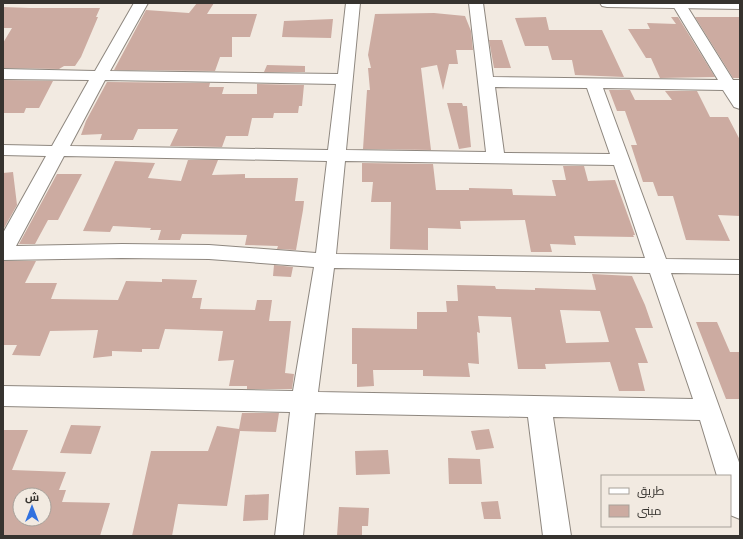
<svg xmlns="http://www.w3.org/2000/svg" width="743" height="539" font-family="'Crimson Pro',Cairo,serif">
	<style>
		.building { fill: #ccaba1; fill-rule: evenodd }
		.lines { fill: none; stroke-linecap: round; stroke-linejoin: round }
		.minor-casing { stroke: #8e877f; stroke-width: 2 }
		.secondary-casing { stroke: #8e877f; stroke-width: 2 }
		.minor { fill: #fff; fill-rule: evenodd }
		.secondary { fill: #fff; fill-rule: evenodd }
	</style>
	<rect width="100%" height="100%" fill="#f2eae1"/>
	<path class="building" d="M197,3H214L207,14H257L250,37H232V57H220L215,71L114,70L146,10L189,13Z
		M3,7L30,8H100L96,17H98L81,57L75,66H64L59,69L3,68V43L12,28H3Z
		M434,13L465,16L471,31L473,50H456L458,64H449L443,90L437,65L421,68L431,150L363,149L367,90H370L368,68H371L368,55L375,14Z
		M546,17L549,30H602L624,77L575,75L572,60H552L548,46H525L515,18Z
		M671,17H678L715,77L660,78L651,58H646L628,29H650L647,23L676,24Z
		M695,17H740V78H733Z
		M333,19L331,38L282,37L284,21Z
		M489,40H502L511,68H494Z
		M267,65L305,66V72H264Z
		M3,80L53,81L39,108H26L24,113H3Z
		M107,82L210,83L209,87H224L222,94H257V84L304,85L302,106H299L298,113H274L273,118H252L248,136H226L222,147L170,146L178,129H138L133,140H100L102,134L81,135L86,121Z
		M609,90H630L635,100H672L665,91H697L710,117H728L740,140V216L718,215L730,241L686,240L673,196H658L653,182H643L631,145H637L625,111H617Z
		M447,103H462L463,106H467L471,147L459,149Z
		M188,160H218L212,175L245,174V178H298L295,201H304L303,210L296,250L277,249L278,246L245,245L247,235L182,234L180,240H158L161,230H150L151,228L113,226L110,232L83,231L115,161L155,163L148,178L181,181Z
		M362,163L433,164L436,190H469V188L512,189L513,195L556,196L552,180H566L563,166H584L588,181L615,180L635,235H633L634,237L574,236L576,245L550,244L552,252H531L525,220L460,221L461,229L428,228V250L390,249L391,202H371L373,182H362Z
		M13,172L17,205L3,230V173Z
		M57,174H82L58,220H48L35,244H19Z
		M3,261H36L25,283H57L51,299L118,300L126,281L162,282V279L197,280L192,298H202L200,309L255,310L257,300H272L269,321H291L285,373L294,374L292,389H247V386H229L234,360L218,361L223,331L165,329L159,349H142V352L112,351V356L93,358L98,330L50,331L40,356L12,355L17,345H3Z
		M274,265L293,267L291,277L273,276Z
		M592,274L632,276L645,305L653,328H635L648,363H638L645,391H619L610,362L545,364L546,369H518L511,317L478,316L480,333L477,332L479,364L468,363L470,377L423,376V370H373L374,386L357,387V364H352V328L417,329V312H447L446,301H458L457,285L495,286L496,289L535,290V288L596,290ZM560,310L600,311L609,342L566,343Z
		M696,322H717L730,352H740V399H726Z
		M242,413H279L276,432L240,431L227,506L178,504L172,536H132L151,451H208L217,426L239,429Z
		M71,425L101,426L91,454L60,453Z
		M489,429L494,448L476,450L471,431Z
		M3,430H28L12,470L66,472L59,490H66L62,502L110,503L100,536H3ZM20,495H44V519H20Z
		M388,450L390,474L356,475L355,451Z
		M448,458L480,459L482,484H449Z
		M269,494L268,520L243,521L245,495Z
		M498,501L501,519H484L481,502Z
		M339,507L369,508L368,526H362V536H337Z"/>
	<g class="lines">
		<defs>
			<path id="minor" d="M134,3H148L110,71L338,74L346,3H360L346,150L486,152L469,3H483L493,77L718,80L672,4L685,3L733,80H740V109L734,107L723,90L603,88L666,259L740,260V274L671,273L740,465V519L730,515V476H717L700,420L553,417L571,536H543L528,417L315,413L303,536H275L290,412L3,406V386L293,391L314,267L209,259L122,258L3,260V233L46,156L3,155V145L52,146L89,80L3,79V69L95,71ZM105,80L336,84L328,150L70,146ZM495,87L587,88L610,154L504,153ZM64,156L327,161L316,253L209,245L122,244L16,246ZM345,161L614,165L645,258L336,254ZM334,268L650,273L693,399L318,392Z"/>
			<path id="secondary" d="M600,3H740V9L607,7L602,6Z"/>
		</defs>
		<use href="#minor" class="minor-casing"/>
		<use href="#secondary" class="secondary-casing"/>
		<use href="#minor" class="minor"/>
		<use href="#secondary" class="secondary"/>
	</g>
	<rect width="743" height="539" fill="none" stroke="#36332f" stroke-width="8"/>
	<rect x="601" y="475" width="130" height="52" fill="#f2eae1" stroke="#a7a19a"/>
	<rect x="609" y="488" width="20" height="6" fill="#ffffff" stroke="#a7a19a"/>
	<text x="637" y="495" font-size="12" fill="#36332f">طريق</text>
	<rect x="609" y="505" width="20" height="12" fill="#ccaba1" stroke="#a7a19a"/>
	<text x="637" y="515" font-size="12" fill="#36332f">مبنى</text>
	<g transform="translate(32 507)"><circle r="19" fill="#f2eae1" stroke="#a7a19a"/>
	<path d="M0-3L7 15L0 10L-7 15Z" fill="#3171df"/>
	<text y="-6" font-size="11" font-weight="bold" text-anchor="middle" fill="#36332f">ش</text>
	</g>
</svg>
